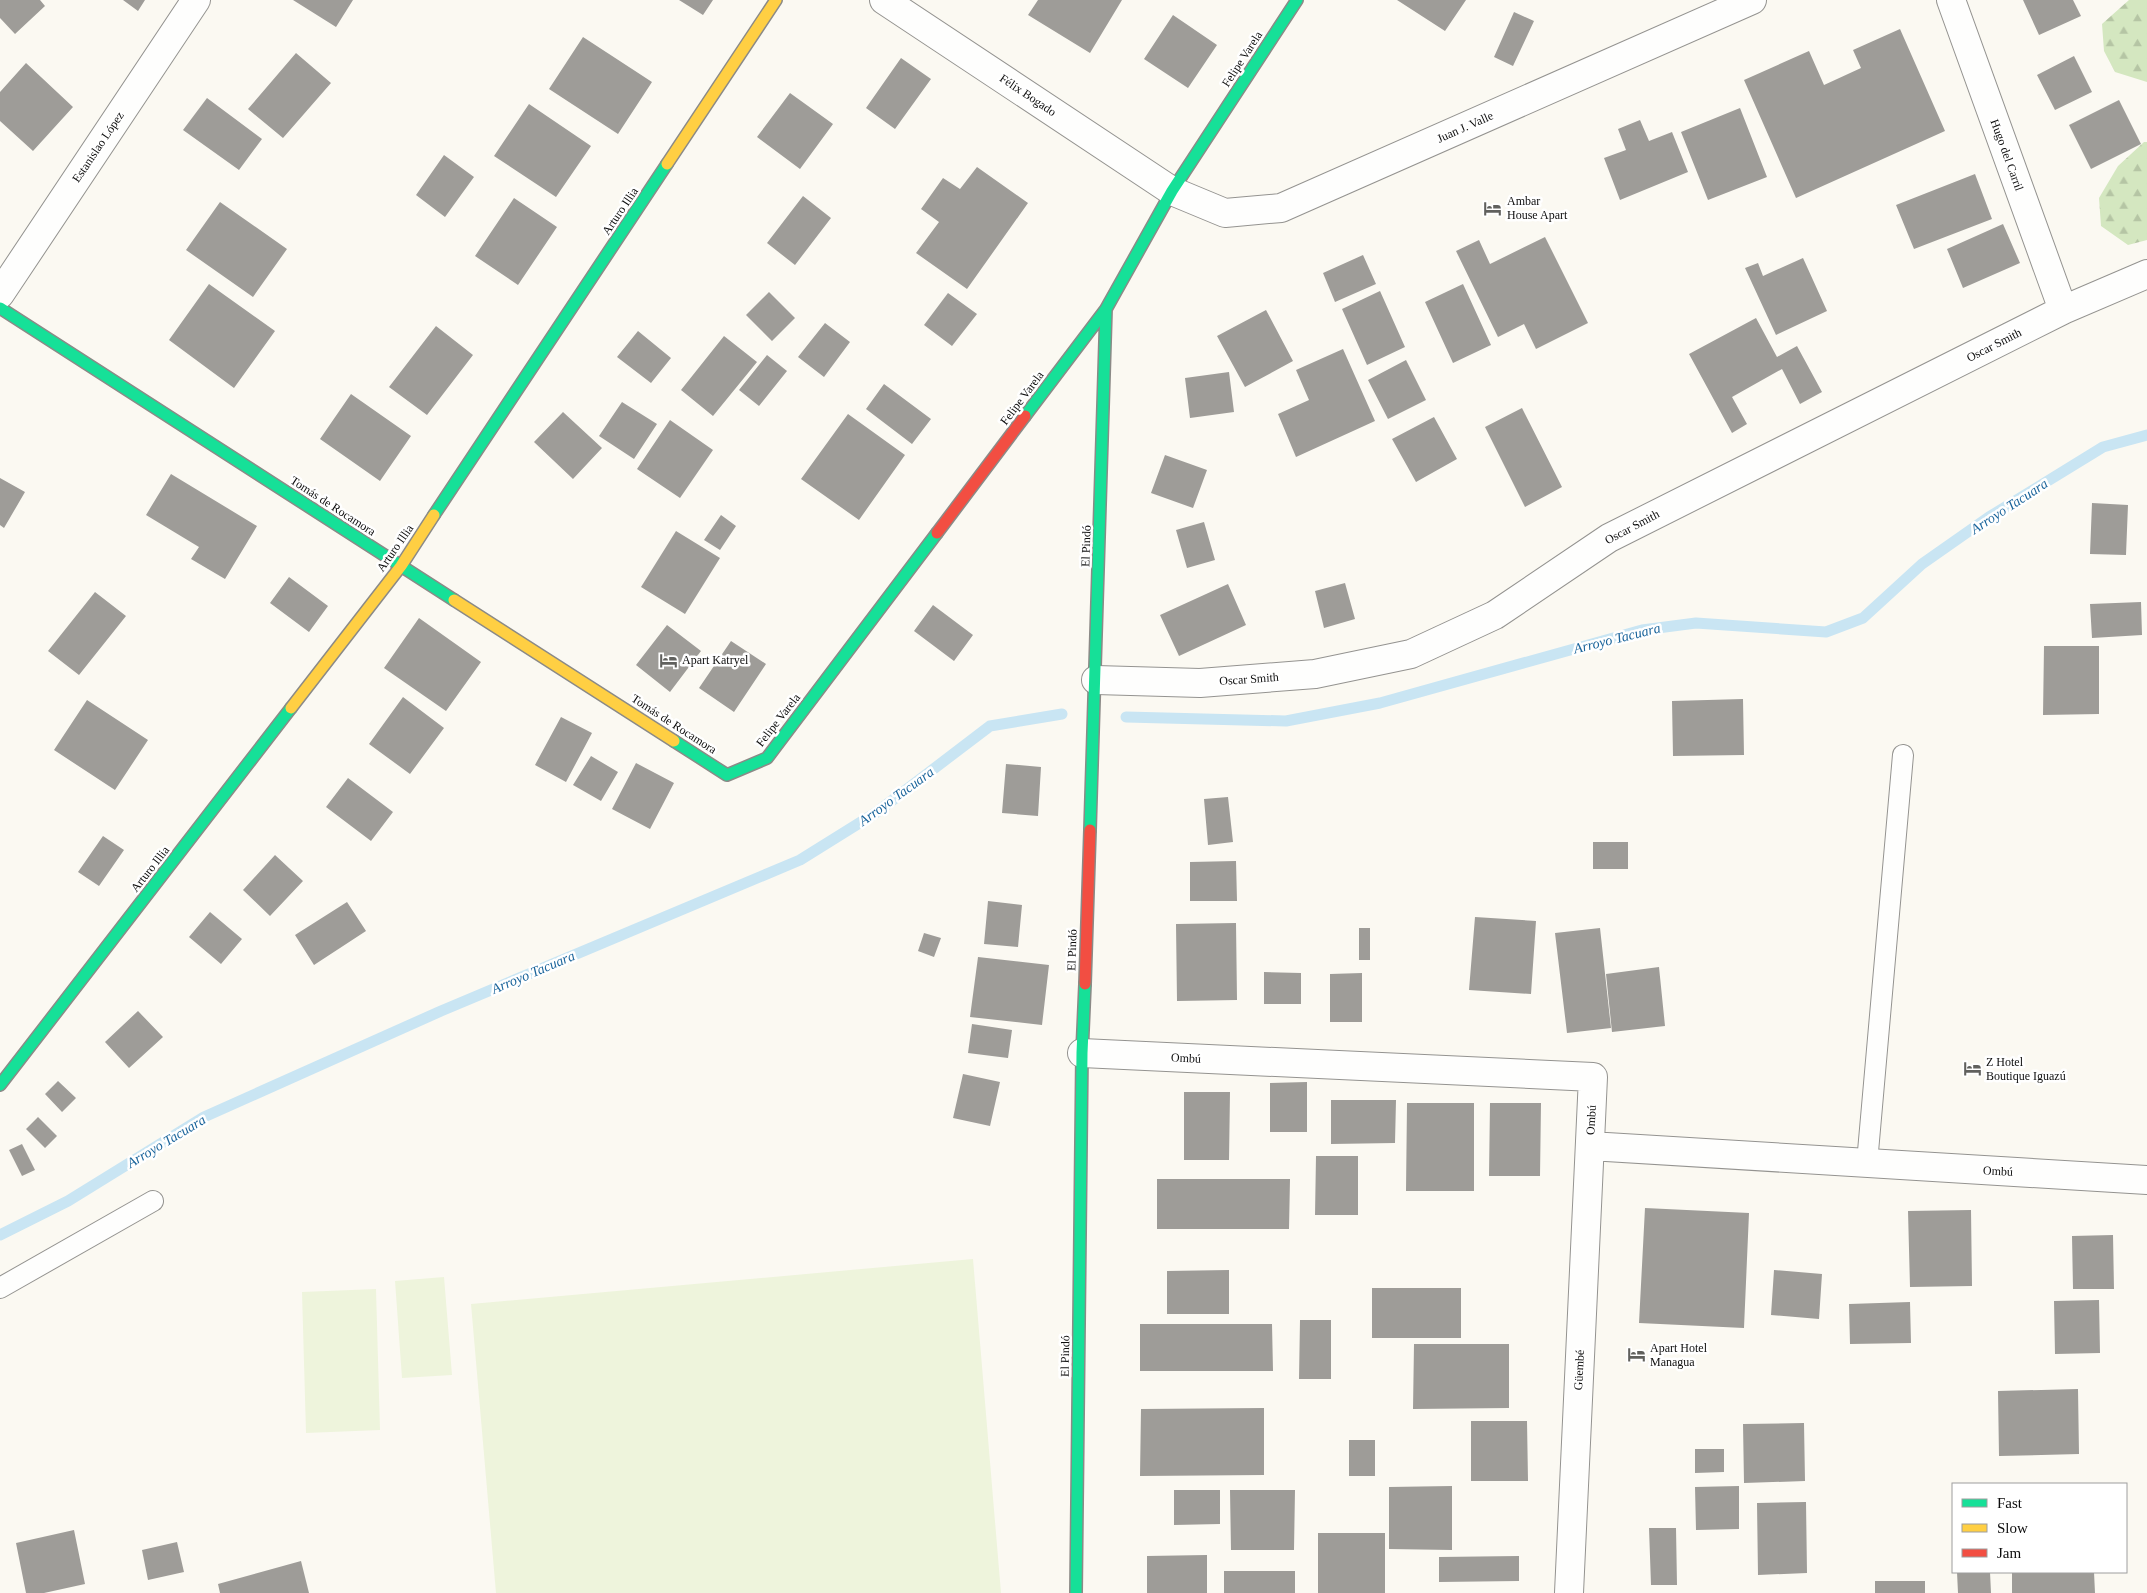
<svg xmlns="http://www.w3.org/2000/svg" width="2147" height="1593" font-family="Georgia,serif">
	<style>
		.forest { fill: url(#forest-firs) }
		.pitch { fill: #eef4dc }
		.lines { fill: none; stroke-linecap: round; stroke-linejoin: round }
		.stream { stroke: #c9e5f3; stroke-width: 11 }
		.building { fill: #9e9c98 }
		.lane-casing { stroke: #949390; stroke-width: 22 }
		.street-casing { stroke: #949390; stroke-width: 30 }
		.fast-casing { stroke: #8b8a87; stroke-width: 14 }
		.slow-casing { stroke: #8b8a87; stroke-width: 14 }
		.jam-casing { stroke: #8b8a87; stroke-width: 14 }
		.lane { stroke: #fefefd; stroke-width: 20 }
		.street { stroke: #fefefd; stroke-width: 28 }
		.fast { stroke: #16e098; stroke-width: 11 }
		.slow { stroke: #ffcf43; stroke-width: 11 }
		.jam { stroke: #f24e42; stroke-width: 11 }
		.labels { text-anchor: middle; stroke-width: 5; stroke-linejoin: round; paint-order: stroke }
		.street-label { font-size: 12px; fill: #0d0d0d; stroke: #fff }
		.poi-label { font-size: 12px; fill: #0d0d0d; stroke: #fff; text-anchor: start }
		.water-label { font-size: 14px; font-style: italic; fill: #1a649b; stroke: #fff }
	</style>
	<defs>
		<pattern id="forest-firs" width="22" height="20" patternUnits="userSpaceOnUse" patternTransform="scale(1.25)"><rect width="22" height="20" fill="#d4e7c0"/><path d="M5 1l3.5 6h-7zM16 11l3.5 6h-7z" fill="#b5c5a4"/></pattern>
	</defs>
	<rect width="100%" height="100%" fill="#fbf9f2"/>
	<path class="forest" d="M2129,0H2147V82L2115,72L2104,51L2102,24Z
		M2144,142H2147V240L2128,245L2101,226L2099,198L2118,166Z"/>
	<path class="pitch" d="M973,1259L1001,1593H496L471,1304Z
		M444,1277L452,1375L402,1378L395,1281Z
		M376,1289L380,1430L306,1433L302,1292Z"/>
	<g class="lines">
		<path class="stream" d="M1126,717L1286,721L1380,703L1642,630L1696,623L1826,632L1863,618L1922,564L1989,517L2103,447L2147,435
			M0,1235L68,1201L204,1117L441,1011L800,860L877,812L990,726L1062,714"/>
	</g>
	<path class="building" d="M0,0H40L45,6L15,34L0,18Z
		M123,0H145L138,11Z
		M293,0H353L336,27Z
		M679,0H713L703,15Z
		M1038,0H1122L1090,53L1028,15Z
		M1397,0H1466L1445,31Z
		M2023,0H2073L2081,16L2039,35Z
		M1514,12L1534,21L1513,66L1494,57Z
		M1173,15L1217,45L1188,88L1144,59Z
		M1900,29L1945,131L1796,198L1744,80L1809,51L1824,85L1861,68L1853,50Z
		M583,37L652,82L618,134L549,89Z
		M296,53L331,83L283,138L248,109Z
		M2074,56L2092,92L2055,110L2037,75Z
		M901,58L931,79L895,129L866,108Z
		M26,63L73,107L33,151L0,121V92Z
		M790,93L833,124L800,169L757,137Z
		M207,98L262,139L239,170L183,130Z
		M2119,100L2141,144L2091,169L2069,125Z
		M529,104L591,146L556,197L494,156Z
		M1740,108L1767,177L1708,200L1681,132Z
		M1640,120L1649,141L1672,132L1688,172L1620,200L1604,158L1626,150L1618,129Z
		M444,155L474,177L445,217L416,195Z
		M977,167L1028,203L967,289L916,253L939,222L921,209L943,178L960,189Z
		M1975,174L1992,219L1914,249L1896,205Z
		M803,196L831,218L795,265L767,243Z
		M514,198L557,227L518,285L475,256Z
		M220,202L287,249L253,297L186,250Z
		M2003,224L2020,263L1963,288L1947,249Z
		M1545,237L1588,323L1536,349L1524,324L1498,337L1456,251L1479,240L1490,264Z
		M1363,255L1376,284L1335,302L1323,273Z
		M1803,258L1827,311L1776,335L1745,268L1758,263L1763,276Z
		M209,284L275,331L234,388L169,340Z
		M1463,284L1491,345L1453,363L1425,302Z
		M1380,291L1405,347L1367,365L1342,309Z
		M769,292L795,318L772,341L746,315Z
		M948,293L977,314L952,346L924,325Z
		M1266,310L1293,361L1245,387L1217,336Z
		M1756,318L1777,357L1797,346L1822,392L1800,404L1782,369L1732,397L1747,424L1732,433L1689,354Z
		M825,323L850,342L824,377L798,357Z
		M436,326L473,355L427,415L389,387Z
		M638,331L671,358L651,383L617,357Z
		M724,336L757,362L713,416L681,390Z
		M1343,349L1375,421L1296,457L1278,414L1309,400L1296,370Z
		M767,355L787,371L759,406L739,390Z
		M1406,360L1426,400L1388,419L1368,380Z
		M1229,372L1234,412L1190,418L1185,378Z
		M884,384L931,419L912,444L866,409Z
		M351,394L411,436L380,481L320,439Z
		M622,402L657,424L634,459L599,436Z
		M1522,408L1562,487L1525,507L1485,427Z
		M563,412L602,448L573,479L534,442Z
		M848,414L905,455L859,520L801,479Z
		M1434,417L1457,459L1416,482L1392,439Z
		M670,420L713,450L680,498L637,469Z
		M1165,455L1207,470L1193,508L1151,493Z
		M171,474L257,526L225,579L191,559L199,547L146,515Z
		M0,478L25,492L4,528L0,525Z
		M2092,503L2128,505L2126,555L2090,554Z
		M721,515L736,526L720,550L704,540Z
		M1204,522L1215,560L1187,568L1176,530Z
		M676,531L720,558L685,614L641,587Z
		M289,577L328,606L309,632L270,603Z
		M1345,583L1355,619L1324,628L1315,591Z
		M1228,584L1246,625L1179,656L1160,615Z
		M95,592L126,616L79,675L48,651Z
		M2141,602L2142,635L2092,638L2090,604Z
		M933,605L973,635L954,661L914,631Z
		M419,618L481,662L446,711L384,668Z
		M667,625L701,651L670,692L636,665Z
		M731,641L766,664L734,712L699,688Z
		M2044,646H2099V714L2043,715Z
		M403,697L444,728L410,774L369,744Z
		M1743,699L1744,755L1673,756L1672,701Z
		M87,700L148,740L115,790L54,750Z
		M561,717L592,733L566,782L535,765Z
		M591,756L618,772L601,801L573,785Z
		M636,763L674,783L650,829L612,809Z
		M1006,764L1041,767L1038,816L1002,813Z
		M348,778L393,812L371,841L326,807Z
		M1228,797L1233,842L1208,845L1204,799Z
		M103,836L124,850L99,886L78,872Z
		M1593,842H1628V869H1593Z
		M275,855L303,881L270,916L243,890Z
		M1236,861L1237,901H1190V862Z
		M988,901L1022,905L1018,947L984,944Z
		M347,902L366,931L314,965L295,935Z
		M210,912L242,939L221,964L189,937Z
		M1475,917L1536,921L1531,994L1469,990Z
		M1236,923L1237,1000L1177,1001L1176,924Z
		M1359,928H1370V960H1359Z
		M1600,928L1611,1028L1567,1033L1555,933Z
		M924,933L941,938L934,957L918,951Z
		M978,957L1049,965L1042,1025L970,1017Z
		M1659,967L1665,1026L1612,1032L1606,974Z
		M1264,972L1301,973V1004H1264Z
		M1362,973V1022H1330V974Z
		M138,1011L163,1037L129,1068L105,1042Z
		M972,1024L1012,1030L1008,1058L968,1053Z
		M963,1074L1000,1082L990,1126L953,1118Z
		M58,1081L76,1098L62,1112L45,1094Z
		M1307,1082V1132H1270V1083Z
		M1184,1092H1230L1229,1160H1184Z
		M1331,1100H1396L1395,1143L1331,1144Z
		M1407,1103H1474V1191H1406Z
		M1490,1103H1541L1540,1176H1489Z
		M38,1117L57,1136L45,1148L26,1129Z
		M22,1144L35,1170L22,1176L9,1150Z
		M1316,1156H1358V1215H1315Z
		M1157,1179H1290L1289,1229H1157Z
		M1645,1208L1749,1213L1744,1328L1639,1323Z
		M1971,1210L1972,1286L1910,1287L1908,1211Z
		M2113,1235L2114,1289H2073L2072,1236Z
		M1229,1270V1314H1167V1271Z
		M1774,1270L1822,1274L1819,1319L1771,1315Z
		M1372,1288H1461V1338H1372Z
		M2099,1300L2100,1353L2055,1354L2054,1301Z
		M1910,1302L1911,1343L1850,1344L1849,1304Z
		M1300,1320H1331V1379H1299Z
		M1140,1324H1272L1273,1371H1140Z
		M1414,1344H1509V1408L1413,1409Z
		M2078,1389L2079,1454L1999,1456L1998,1391Z
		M1264,1408V1475L1140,1476L1141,1409Z
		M1471,1421H1527L1528,1481H1471Z
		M1804,1423L1805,1481L1744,1483L1743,1424Z
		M1349,1440H1375V1476H1349Z
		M1695,1449H1724V1472L1695,1473Z
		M1452,1486V1550L1389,1549V1487Z
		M1739,1486V1529L1696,1530L1695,1487Z
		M1174,1490H1220V1524L1174,1525Z
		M1230,1490H1295L1294,1550H1231Z
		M1806,1502L1807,1573L1758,1575L1757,1503Z
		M1649,1528H1676L1677,1585H1651Z
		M74,1530L85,1584L44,1593H26L16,1543Z
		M1318,1533H1385V1593H1318Z
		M177,1542L184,1572L148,1580L142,1550Z
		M1207,1555V1593H1147V1556Z
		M1519,1556V1581L1439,1582V1557Z
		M301,1561L309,1593H220L218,1584Z
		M1224,1571H1295V1593H1224Z
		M1957,1572H1990L1991,1593H1958Z
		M2012,1572H2094L2095,1593H2012Z
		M1875,1581H1925V1593H1875Z"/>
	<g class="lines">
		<defs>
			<path id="lane" d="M1867,1163L1903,755
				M0,1288L153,1201"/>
			<path id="street" d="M884,0L1172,191L1225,213L1281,208L1752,0
				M1951,0L2063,310
				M0,294L196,0
				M1096,680L1200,683L1315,674L1411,654L1495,615L1609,538L2063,310L2147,274
				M1082,1053L1593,1077L1569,1593
				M1590,1146L2147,1180"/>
			<path id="fast" d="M0,308L454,600
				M1025,416L1106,309L1172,191L1297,0
				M434,515L667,164
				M674,741L727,775L767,758L937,533
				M1090,830L1106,309
				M0,1085L291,708
				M1076,1593L1082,1053L1085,984"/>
			<path id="slow" d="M667,164L776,0
				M454,600L674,741
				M291,708L401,566L434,515"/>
			<path id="jam" d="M937,533L1025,416
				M1085,984L1090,830"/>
		</defs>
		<use href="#lane" class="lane-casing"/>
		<use href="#street" class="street-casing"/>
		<use href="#fast" class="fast-casing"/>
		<use href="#slow" class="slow-casing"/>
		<use href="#jam" class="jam-casing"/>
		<use href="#lane" class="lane"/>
		<use href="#street" class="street"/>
		<use href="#fast" class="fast"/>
		<use href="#slow" class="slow"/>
		<use href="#jam" class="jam"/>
	</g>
	<defs>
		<symbol id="hotel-bare" viewBox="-9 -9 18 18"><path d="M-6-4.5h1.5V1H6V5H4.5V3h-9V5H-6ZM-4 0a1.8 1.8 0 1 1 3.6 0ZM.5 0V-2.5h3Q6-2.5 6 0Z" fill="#60605d" stroke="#fff" stroke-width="2.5" paint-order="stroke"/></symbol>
	</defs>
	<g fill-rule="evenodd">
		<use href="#hotel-bare" x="1480" y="196" width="25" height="25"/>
		<use href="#hotel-bare" x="656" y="648" width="25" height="25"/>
		<use href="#hotel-bare" x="1960" y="1056" width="25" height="25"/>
		<use href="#hotel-bare" x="1624" y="1342" width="25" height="25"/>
	</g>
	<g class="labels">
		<g class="street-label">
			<text transform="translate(1242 59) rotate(-57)" y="4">Felipe Varela</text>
			<text transform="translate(1028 95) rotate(34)" y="4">Félix Bogado</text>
			<text transform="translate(1465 127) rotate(-24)" y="4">Juan J. Valle</text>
			<text transform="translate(98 147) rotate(-56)" y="4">Estanislao López</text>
			<text transform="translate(2007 155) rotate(70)" y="4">Hugo del Carril</text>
			<text transform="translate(620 211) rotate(-56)" y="4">Arturo Illia</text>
			<text transform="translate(1994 345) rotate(-27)" y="4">Oscar Smith</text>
			<text transform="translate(1022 398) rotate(-53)" y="4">Felipe Varela</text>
			<text transform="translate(333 506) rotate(33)" y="4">Tomás de Rocamora</text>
			<text transform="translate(1632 527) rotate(-28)" y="4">Oscar Smith</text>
			<text transform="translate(1086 546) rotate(-88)" y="4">El Pindó</text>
			<text transform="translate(395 548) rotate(-55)" y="4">Arturo Illia</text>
			<text transform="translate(1249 679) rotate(-4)" y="4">Oscar Smith</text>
			<text transform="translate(778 720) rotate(-52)" y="4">Felipe Varela</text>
			<text transform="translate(674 724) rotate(33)" y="4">Tomás de Rocamora</text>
			<text transform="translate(150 869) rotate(-52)" y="4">Arturo Illia</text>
			<text transform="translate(1072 950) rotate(-88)" y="4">El Pindó</text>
			<text transform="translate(1186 1058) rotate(3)" y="4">Ombú</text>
			<text transform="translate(1591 1120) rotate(-87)" y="4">Ombú</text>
			<text transform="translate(1998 1171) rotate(3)" y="4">Ombú</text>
			<text transform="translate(1065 1356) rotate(-89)" y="4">El Pindó</text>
			<text transform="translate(1579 1370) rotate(-87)" y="4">Güembé</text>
		</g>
		<g class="poi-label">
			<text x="1507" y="205">Ambar<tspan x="1507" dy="14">House Apart</tspan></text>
			<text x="682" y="664">Apart Katryel</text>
			<text x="1986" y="1066">Z Hotel<tspan x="1986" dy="14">Boutique Iguazú</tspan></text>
			<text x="1650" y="1352">Apart Hotel<tspan x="1650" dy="14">Managua</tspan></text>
		</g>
		<g class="water-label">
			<text transform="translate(2009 506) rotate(-33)" y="5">Arroyo Tacuara</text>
			<text transform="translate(1617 638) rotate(-14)" y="5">Arroyo Tacuara</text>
			<text transform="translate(896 796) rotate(-36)" y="5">Arroyo Tacuara</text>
			<text transform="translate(533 972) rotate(-23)" y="5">Arroyo Tacuara</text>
			<text transform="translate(166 1141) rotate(-31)" y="5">Arroyo Tacuara</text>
		</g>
	</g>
	<rect x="1952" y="1483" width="175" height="90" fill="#ffffff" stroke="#9e9e9e"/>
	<rect x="1962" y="1499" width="25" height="8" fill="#16e098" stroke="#9e9e9e"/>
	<text x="1997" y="1508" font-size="15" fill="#0d0d0d">Fast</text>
	<rect x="1962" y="1524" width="25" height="8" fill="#ffcf43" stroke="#9e9e9e"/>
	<text x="1997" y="1533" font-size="15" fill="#0d0d0d">Slow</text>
	<rect x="1962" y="1549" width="25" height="8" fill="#f24e42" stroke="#9e9e9e"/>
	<text x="1997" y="1558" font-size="15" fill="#0d0d0d">Jam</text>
</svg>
